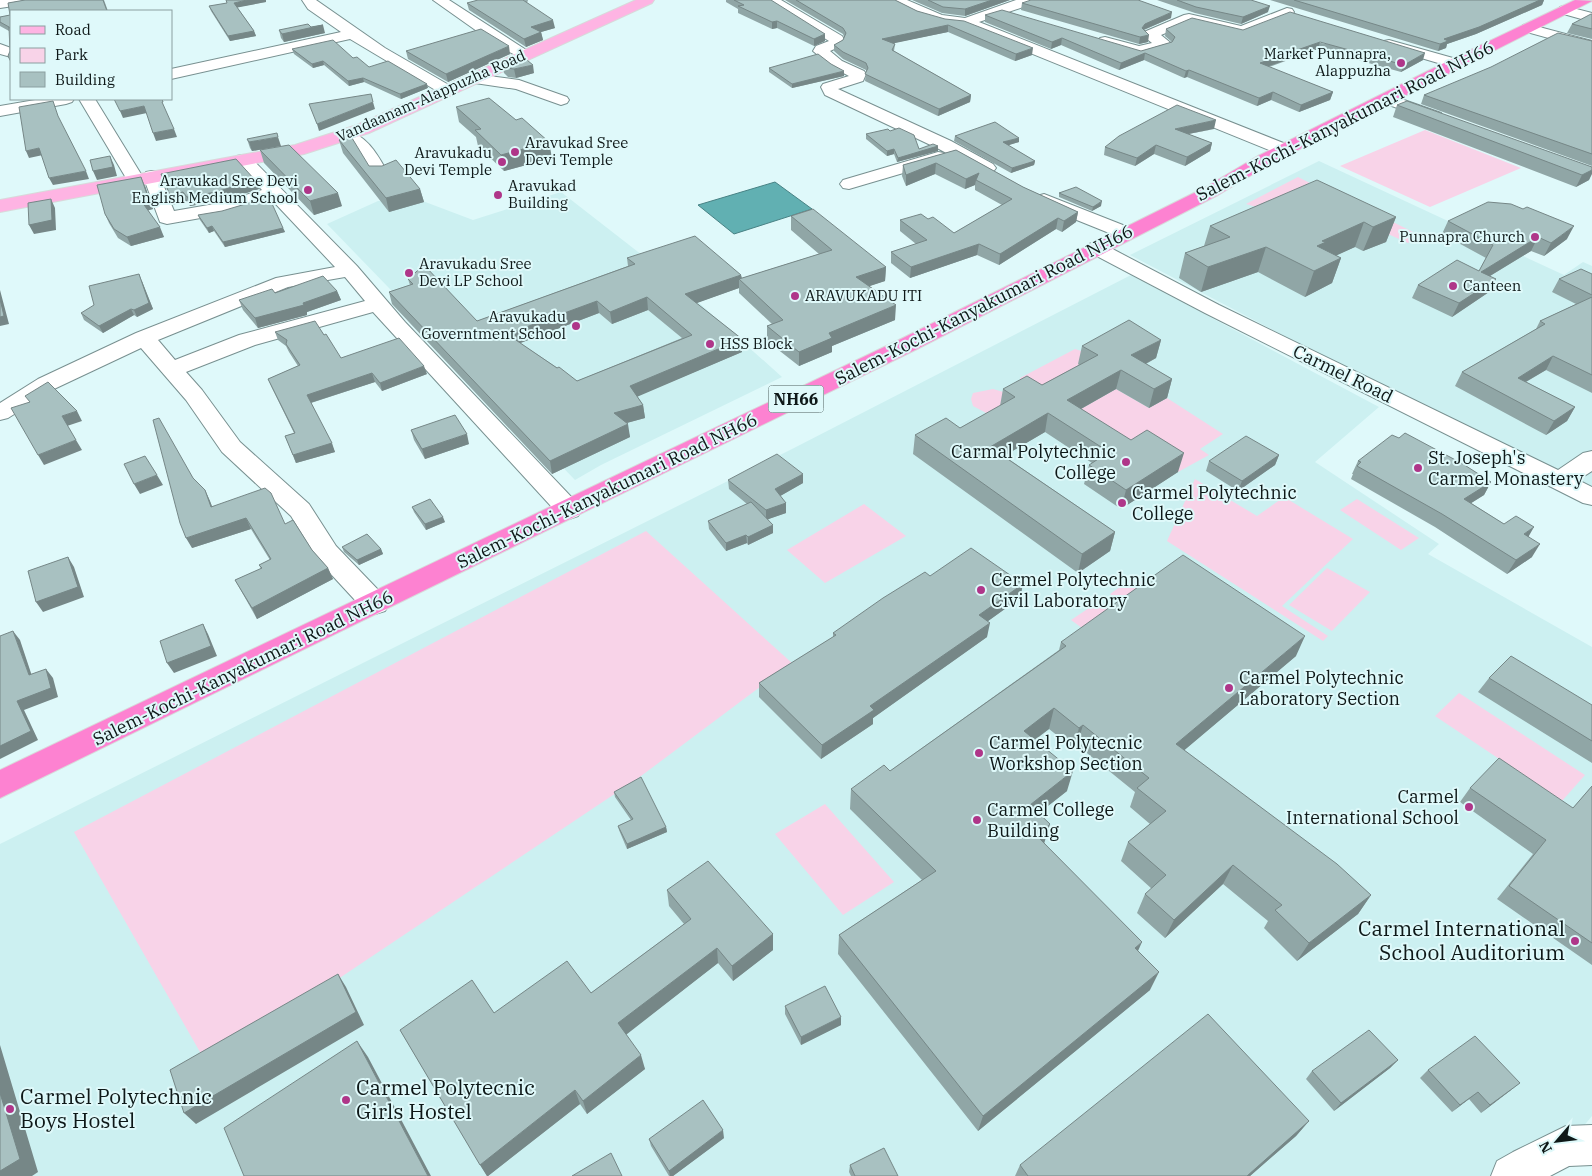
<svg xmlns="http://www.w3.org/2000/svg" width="1592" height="1176" font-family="'IBM Plex Serif',serif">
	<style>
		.built { fill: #ccf0f1 }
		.green { fill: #f8d3e8 }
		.water { fill: #61b0b2; stroke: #488284 }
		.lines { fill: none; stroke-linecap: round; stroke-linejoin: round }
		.minor-casing { stroke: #789090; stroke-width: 2 }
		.major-casing { stroke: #d8dada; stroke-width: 2 }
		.highway-casing { stroke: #d8dada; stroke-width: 2 }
		.minor { fill: #fff; fill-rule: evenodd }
		.major { fill: #feb4e3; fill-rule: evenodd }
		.highway { fill: #fd82d1; fill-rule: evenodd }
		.wall { fill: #90a6a6; fill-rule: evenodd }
		.shaded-wall { fill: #768787 }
		.building { fill: #a8c1c1; stroke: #768787; fill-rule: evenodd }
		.poi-dot { fill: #af3689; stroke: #dff9fa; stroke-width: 2 }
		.labels { text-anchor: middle; stroke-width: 4; stroke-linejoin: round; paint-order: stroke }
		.far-poi-label { font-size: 15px; fill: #0e1818; stroke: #dff9fa; text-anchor: start }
		.far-street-label { font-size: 15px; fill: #0e1818; stroke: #dff9fa }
		.shield { fill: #dff9fa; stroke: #4d5c5c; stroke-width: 1 }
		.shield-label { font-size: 16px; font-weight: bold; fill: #0e1818 }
		.street-label { font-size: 18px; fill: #0e1818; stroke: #dff9fa }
		.poi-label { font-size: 18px; fill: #0e1818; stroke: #dff9fa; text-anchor: start }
		.near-poi-label { font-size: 21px; fill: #0e1818; stroke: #dff9fa; text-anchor: start }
	</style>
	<rect width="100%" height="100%" fill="#dff9fa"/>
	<path class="built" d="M1319,161L1564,275L1583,262L1592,266V489L1586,494L1130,255Z
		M561,192L669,276L782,377L601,465L575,480L327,224L378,201L420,200L473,220Z
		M1131,275L1379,407L1315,462L1439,544L1428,554L1592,647V1116L1542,1176H0V844L794,448Z"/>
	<path class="green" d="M1425,130L1521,168L1430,207L1340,166Z
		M1298,177L1310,183L1263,209L1246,204Z
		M1347,199L1413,232L1415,239L1408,243L1321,204Z
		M1075,349L1094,355V373L1023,395L1020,378Z
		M993,389L1007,393L1015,399L990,415L973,406L971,399L973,393Z
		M1116,389L1149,408L1167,398L1223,434L1200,449L1209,455L1178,472L1142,449L1063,419Z
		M1195,479L1257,516L1284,497L1353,539L1282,606L1328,636L1323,641L1167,541Z
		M1357,499L1419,538L1401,550L1340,510Z
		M864,504L906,536L825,583L787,550Z
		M646,531L792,663L637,779L208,1066L74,832Z
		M1327,568L1370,592L1332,631L1289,605Z
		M1134,577L1154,591L1131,608L1110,594Z
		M1098,602L1119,617L1093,636L1071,620Z
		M1459,693L1585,775L1562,801L1435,716Z
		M825,804L894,882L843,915L775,834Z"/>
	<path class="water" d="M775,182L812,209L734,234L698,205Z"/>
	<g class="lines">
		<defs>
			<path id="minor" d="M0,0H34L27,4L0,8Z
				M302,0H316L385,48L454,88L456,91L454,94H442L350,39L171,79V69L341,32L308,9Z
				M433,0H449L534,55L531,58H521L498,46Z
				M764,0H781L842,36L844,39L841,46L830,51L842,61L864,71L866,74L863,81L838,89L951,141L993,164L996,168L993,172L987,173L981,172L939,149L825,95L821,87L823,84L849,76L832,67L813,51L816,46L829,41Z
				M889,0H907L942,15L965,18L1016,0H1037L1035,3L979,22L1291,146L1294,150L1291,154L1285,155L1279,154L964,26C937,26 914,15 891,3Z
				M1565,6L1592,13V22L1560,13L1558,10L1560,7Z
				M1287,8L1292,9L1294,12L1292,15L1242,35L1190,23L1161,35L1172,44L1170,47L1139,56L1100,44L1098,41L1100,38L1105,37L1139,46L1152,43L1142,35L1144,32L1184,15L1189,14L1241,26Z
				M1528,24L1592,41V50L1523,31L1521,28L1523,25Z
				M1389,40L1460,60L1463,63L1460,66L1455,68L1384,47L1382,44L1384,41Z
				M0,44L11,48V57L0,54Z
				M474,74L519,80L567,97L569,100L567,103L561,105L516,89L468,82L466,79L468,76Z
				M1387,94L1441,113L1443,117L1441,121L1435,122L1381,102L1379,99L1381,96Z
				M41,99H74L72,102L66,104L0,116V106Z
				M79,99H95L144,179L141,183L135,184L129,183Z
				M345,130C368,136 377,154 388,173L385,177L379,178L373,177L357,150L336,135L339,131Z
				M938,152L944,153L947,157L944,161L849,189L843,188L840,184L843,180Z
				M243,155L249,156L357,266L405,322L578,504L582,510L578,516L569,519L560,516L373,312L255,345L186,372L202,390L240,442L309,504L336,546L385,597L389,604L385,611L375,614L365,611L318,560L291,516L222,452L186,400L141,348L54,389L8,418L0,420V403L38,379L136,333L276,278L335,267L271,199L223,214L167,224L160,222L143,176L146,172L152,171L158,172L174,211L220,203L262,190L234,160L237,156ZM345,277L365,301L239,335L175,360L158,340L288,287Z
				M1044,194L1133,229L1136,233L1133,237L1126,239L1119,237L1037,204L1035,200L1037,196Z
				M1096,242L1103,244L1219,305L1558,470L1583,453L1592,451V471L1578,480L1592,487V505L1583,503L1205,313L1089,252L1086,248L1089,244Z
				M1592,1125V1165L1569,1166L1550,1176H1491L1497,1161L1513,1152L1566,1126Z"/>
			<path id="major" d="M636,0H654L652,3L369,133L304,154L0,212V200L295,145L357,125Z"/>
			<path id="highway" d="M1575,0L1592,1L1270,164L1218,195L917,349L0,798V770L901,339L1206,187L1258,156L1450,60Z"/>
		</defs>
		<use href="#minor" class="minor-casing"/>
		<use href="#major" class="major-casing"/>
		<use href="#highway" class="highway-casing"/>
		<use href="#minor" class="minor"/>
		<use href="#major" class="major"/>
		<use href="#highway" class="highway"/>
	</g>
	<path class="wall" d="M25,0H104L108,11H11V62L8,56L10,51L9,31L0,26V17L10,15L8,3Z
		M528,0L527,3L555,28L541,32L543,40L526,47L469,10L467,3Z
		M726,0H771L825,41L814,46L777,28L772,29L738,13V9L726,2Z
		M785,0H895L917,11L1032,55L1015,61L948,32L893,43L895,44L894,51L971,95L970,102L938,116L865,81L866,72V70L843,59L834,51V45L843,40L844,37L843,34Z
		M912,0H1010L965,16L942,13Z
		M1157,0H1251L1268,12L1241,24L1195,13Z
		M1270,0H1544L1542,5L1476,34L1447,44L1446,48L1438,51Z
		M266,2L237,7L254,31L256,36L230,41L211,11L209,6Z
		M1022,3L1171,18L1144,30L1148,42L1139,44L1021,10Z
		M1592,14V39L1567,33L1572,24Z
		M985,15L1141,51L1172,42L1165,36L1166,29L1243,30L1423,60L1401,72L1318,49L1269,67L1333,92L1330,100L1299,112L1271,100L1257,106L1187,77L1184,78L1144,60L1119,70L1061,45L1051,49L985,22Z
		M311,27L325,33L284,42L281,38L279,30Z
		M1592,41V166L1421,104L1424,95Z
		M292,49L353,58L369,67L428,88L401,99L364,82L349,86L324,65L313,68L294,54Z
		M406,51L510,54L448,82L408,59Z
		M502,65L534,73L516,78L508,77L504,73Z
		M769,68L844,76L792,88L769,72Z
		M1397,105L1592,167L1589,180L1576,187L1393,117Z
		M456,107L516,120L552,158L504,171L478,146L476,137L459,122Z
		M1214,129L1188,134L1212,143L1210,151L1185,166L1154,154L1135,166L1104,155L1105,147Z
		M866,134L919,149L938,146V151L897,162L894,154L887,156L866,139Z
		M955,136L1019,142L1008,145L1035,161L1034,165L1011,173L954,141Z
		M247,139L281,146L252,151L250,148Z
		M339,140L369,166L420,189L424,202L389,212L343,153Z
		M260,150L342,206L314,215L264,163Z
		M956,150L1023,187L1078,212L1076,222L1062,232L1056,229L999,265L977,255L910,278L891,263V252L916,244L900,231V220L928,219L954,233L1002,205L975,190V185L965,189L935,174L906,186L902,176L903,165Z
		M161,174L255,180L259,189L220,201L190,206L187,201L173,205Z
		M145,186L153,209L148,210L164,237L131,246L118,238L109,223L105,214Z
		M1059,193L1101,206L1092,211L1059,197Z
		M198,215L283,228L285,232L225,247L214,231L209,233L200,220Z
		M791,216L886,267L885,281L869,286L895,320L832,346V352L799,366L767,341V326L772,324L739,293V288L696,303L742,339V352L637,396L643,405L645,418L626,423L630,437L552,474L392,304L389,292L410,285L408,279L477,321L628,266L627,258L741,275L742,278L819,254L791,230ZM648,310L682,338L577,381L520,343L599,313L612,324Z
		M1396,217L1386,242L1363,251L1355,247L1336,255L1341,258L1332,283L1305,297L1258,272L1201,292L1179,278L1185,253L1204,246L1210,226Z
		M1448,221L1567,239L1544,256L1531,251L1490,276L1489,292L1452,317L1412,298L1418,285L1479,271L1486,258L1442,234Z
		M1592,274V393L1546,370L1526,382L1575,407L1567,421L1546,435L1455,386L1462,372L1536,329L1540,321L1576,304L1552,292L1559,279Z
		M142,281L153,309L137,317L134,315L103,333L84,320L81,313Z
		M337,291L341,300L307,312V315L258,328L243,310L239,300L275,293Z
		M275,332L341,358L427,374L382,391L375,382L311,403L335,452L296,463L285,436L294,433L272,388L268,379L298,366L289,352L286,346L278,340Z
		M1161,340L1156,358L1146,364L1172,379L1167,398L1149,408L1116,389L1081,409L1178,472L1121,509L1084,484L1089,465L1092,463L1045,432L1004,456L1115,532L1110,551L1078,573L913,454L915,435L960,428L1000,406L1003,389L1042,385L1079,365L1078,364L1082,346Z
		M411,430L469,444L425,459L414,440Z
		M1279,455L1275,465L1238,491L1206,471L1209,461Z
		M1358,461L1491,482L1484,495L1471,503L1504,524L1529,536L1532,557L1507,574L1435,527L1351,479L1353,474H1352Z
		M728,480L803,483L780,496L786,503V513L768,519L773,533L748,545L747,543L726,551L709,529L708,521L747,504L729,489Z
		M205,490L212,506L285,524L312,550L328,568L333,579L257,619L235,580L261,569L259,565L270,560L251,529L192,548Z
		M412,507L445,522L426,530L414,512Z
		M342,547L381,549L383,554L359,565L344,552Z
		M930,576L1023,584L1020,598L988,621L987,637L873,718V724L821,759L759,697V683L833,637V633Z
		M1061,642L1296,656L1184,750L1371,895L1358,914L1297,961L1264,928L1268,921L1223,884L1165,938L1137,913L1145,894L1152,889L1121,861L1128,842L1150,824L1130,807L1135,792L1077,745L1073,748L1049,729L1035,740L1067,791L1039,813L1044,843L1138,951L1150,990L978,1131L838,954L839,935L922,880L850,809L851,789L890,771L1059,650Z
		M1489,678L1592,705V763L1478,692Z
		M1592,786V965L1497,899L1533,854L1460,802L1470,788L1573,808Z
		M614,792L666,827L667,832L627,849L619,830L618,826L631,820L615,797Z
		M667,890L773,934V950L733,981L718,963L626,1034L645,1069L587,1114L580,1104L488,1176H487L400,1030L494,1013L591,993L684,924L669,906Z
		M785,1006L841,1025L801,1045L785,1014Z
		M1398,1060L1390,1068L1334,1111L1306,1079L1312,1071Z
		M1428,1070L1511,1090L1481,1113L1469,1099L1452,1112L1420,1078Z
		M1309,1121L1296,1136L1250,1176H1015L1020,1165Z
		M724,1138L673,1176H669L651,1146L649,1139Z
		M850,1165L898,1176H851L849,1172Z"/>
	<path class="shaded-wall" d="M247,0H266V2L235,8L234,3Z
		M992,0H1010L965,16V9Z
		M1537,0H1544L1542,5L1476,34L1447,44L1446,48L1438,51L1440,44L1444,39Z
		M1270,6L1268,12L1241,24L1243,17Z
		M1172,12L1171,18L1143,30L1142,28L1145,24Z
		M553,20L555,28L541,32L543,40L526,47L524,39L531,27Z
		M777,21V28L772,29V22Z
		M323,25L325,33L284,42L282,34Z
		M948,25V32L881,46L882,39Z
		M254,31L256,36L230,41L228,36Z
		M825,34V41L814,46V39Z
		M1149,35L1148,42L1139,44L1140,37Z
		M1062,38L1061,45L1051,49L1052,42Z
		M1320,42L1318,49L1258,70L1260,63Z
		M509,46L510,54L448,82L446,74Z
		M1033,48L1032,55L1015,61L1016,54Z
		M1145,53L1144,60L1119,70L1121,63Z
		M1425,53L1423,60L1401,72L1404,65Z
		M323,61L324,65L313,68L312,64Z
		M533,65L534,73L516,78L514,69Z
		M1189,70L1187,77L1184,78L1186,71Z
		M844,71V76L792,88V84Z
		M363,78L364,82L349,86L348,81Z
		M427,84L428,88L401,99L400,94Z
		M1273,92L1271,100L1257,106L1259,98Z
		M1333,92L1330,100L1299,112L1301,105Z
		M971,95L970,102L938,116L939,109Z
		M373,102L375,109L319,131L317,124Z
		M144,106L147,113L123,118L120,111Z
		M1216,120L1214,129L1173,137L1175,129Z
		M174,129L177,137L156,141L153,133Z
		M278,137L281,146L252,151L249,142Z
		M1019,138V142L1003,147V142Z
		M549,142L552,158L504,171L501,155Z
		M1212,143L1210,151L1185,166L1187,157Z
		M1156,145L1154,154L1135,166L1137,158Z
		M938,146V151L897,162L898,158Z
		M39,148L43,155L29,158L26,151Z
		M894,149V154L887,156V151Z
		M110,156L114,165L117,176L97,180L93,171Z
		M1035,161L1034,165L1011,173L1012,168Z
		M936,163L935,174L906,186V175Z
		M1592,170V174L1589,180L1576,187L1582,175Z
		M86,171L89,179L53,185L49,178Z
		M979,173L976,180L975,185L965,189L966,179Z
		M141,177L145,186L153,209L146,211L142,202Z
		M255,180L259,189L220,201L190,206L187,197Z
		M420,189L424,202L389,212L386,198Z
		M183,192L187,201L173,205L170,195Z
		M338,193L342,206L314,215L310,201Z
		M51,199L55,208L56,230L34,234L29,225Z
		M1102,201L1101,206L1092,211L1093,207Z
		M1078,212L1076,222L1062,232L1064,221Z
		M1396,217L1386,242L1363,251L1373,227Z
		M1058,218L1056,229L999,265L1000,254Z
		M1364,222L1355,247L1318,264L1317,246L1322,241Z
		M212,226L214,231L209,233L207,228Z
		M1574,226L1567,239L1544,256L1551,243Z
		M160,227L164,237L131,246L127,237Z
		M283,228L285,232L225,247L223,242Z
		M1538,237L1531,251L1475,285L1481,272Z
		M979,244L977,255L910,278L911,267Z
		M1266,247L1258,272L1201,292L1208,267Z
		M1341,258L1332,283L1305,297L1314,271Z
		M886,267L885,281L855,291L856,277Z
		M139,274L153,309L137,317L134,310Z
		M741,275L742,281L739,279V288L686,307L685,294Z
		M1496,279L1489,292L1452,317L1459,303Z
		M0,290L9,324L0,326Z
		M337,291L341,300L307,312V315L258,328L255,318L303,303Z
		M647,297L648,310L612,324L610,312Z
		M597,301L599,313L510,347L507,334Z
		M896,305L895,320L832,346V352L799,366V352L829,333Z
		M131,309L134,315L103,333L99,326Z
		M742,339V352L632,399L630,386Z
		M1161,340L1156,358L1126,374L1131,355Z
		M1553,356L1546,370L1510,391L1518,378Z
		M424,366L427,374L382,391L380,383Z
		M1121,370L1116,389L1063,419L1067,400Z
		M372,373L375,382L310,403L307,395Z
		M1172,379L1167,398L1149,408L1154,389Z
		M643,405L645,418L616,426L614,413Z
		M1575,407L1567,421L1546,435L1554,421Z
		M77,411L82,421L67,426L62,416Z
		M1048,413L1045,432L987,466L990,447Z
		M628,424L630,437L552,474L550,461Z
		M467,434L469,444L425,459L422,449Z
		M76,440L82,450L44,465L38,455Z
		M332,443L335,452L296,463L293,455Z
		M1184,453L1178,472L1121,509L1126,490Z
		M1279,455L1275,465L1238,491L1242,481Z
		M803,474V483L775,499V489Z
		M157,475L163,485L140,494L134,484Z
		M1491,482L1484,495L1457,512L1464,499Z
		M205,490L210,501L216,518L211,507Z
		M786,503V513L766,520V510Z
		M443,517L445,522L426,530L425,524Z
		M246,518L251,529L192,548L186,538Z
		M773,525V533L748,545V537Z
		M1534,527L1526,541L1524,534Z
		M1115,532L1110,551L1078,573L1082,554Z
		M746,535L747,543L726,551V543Z
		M1540,544L1532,557L1507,574L1516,560Z
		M381,549L383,554L359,565L357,560Z
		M68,557L74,567L84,597L43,612L36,602Z
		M328,568L333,579L257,619L252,608Z
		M1023,584L1020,598L977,629L979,615Z
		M990,623L987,637L873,718V724L821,759L822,745L870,706Z
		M203,624L208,634L217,656L174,673L167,663Z
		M13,631L20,640L35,685L29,675Z
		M1305,636L1296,656L1168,764L1176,744Z
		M46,669L53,678L58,697L24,710L38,740L0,759V746L17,701Z
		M1054,708L1049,729L1019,751L1024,731Z
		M1083,725L1077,745L1073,748L1079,728Z
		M1073,771L1067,791L1025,824L1030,805Z
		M1050,824L1044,844L1038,837Z
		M666,827L667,832L627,849V844Z
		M1233,865L1223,884L1165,938L1174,920Z
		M1371,895L1358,914L1297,961L1309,943Z
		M773,934V950L733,981L732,966Z
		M1142,942L1134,960L1135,948Z
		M717,948L718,963L622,1038L618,1023Z
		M1159,972L1150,990L978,1131L983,1116Z
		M338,974L346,987L364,1025L196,1124L184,1113Z
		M841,1017V1025L801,1045V1037Z
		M357,1041L368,1057L431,1176H428Z
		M0,1045L38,1172L32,1176H0Z
		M641,1055L645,1069L587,1114L583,1101Z
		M1398,1060L1390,1068L1334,1111L1341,1103Z
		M1520,1083L1511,1090L1481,1113L1490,1105Z
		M575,1090L580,1104L488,1176H487L480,1165Z
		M1478,1092L1469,1099L1452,1112L1460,1105Z
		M1309,1121L1296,1136L1250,1176H1247Z
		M723,1130L724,1138L673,1176H670L669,1171Z"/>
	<path class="building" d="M25,0H103L107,11H11V28L9,27L11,30V62L8,56L10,51L9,27L0,22V17L10,15L8,3Z
		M226,0H247L234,3L254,31L228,36L209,6L227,3Z
		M478,0H523L553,20L531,27L541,32L524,39L467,3Z
		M734,0H771L825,34L814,39L777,21L772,22L738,6L744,5Z
		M796,0H895L917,11L945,19L964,21L1033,48L1016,54L948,25L882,39L895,44L892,50L971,95L939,109L865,74L868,68L866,63L843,52L834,45L843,40L846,33L843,28Z
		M928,0H992L965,9L943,7Z
		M1031,0H1138L1172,12L1145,24L1142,28L1149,35L1140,37L1022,3Z
		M1177,0H1251L1270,6L1243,17L1196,7Z
		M1294,0H1540L1479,27L1444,39L1448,41L1440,44Z
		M1002,10L1141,51L1172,42L1175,37L1166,29L1192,18L1243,30L1290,12L1425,53L1404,65L1320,42L1260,63L1333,92L1301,105L1273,92L1259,98L1189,70L1186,71L1145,53L1121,63L1062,38L1052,42L985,15Z
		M1591,14H1592V29L1572,24Z
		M308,24L311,27L323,25L282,34L279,30Z
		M481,29L509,46L446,74L406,51Z
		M1558,33L1592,41V154L1424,95L1491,67Z
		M333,40L353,58L357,57L369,67L388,61L427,84L400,94L363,78L348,81L323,61L312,64L292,49Z
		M818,54L831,64L844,71L792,84L769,68Z
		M522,56L533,65L514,69L507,68L502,65Z
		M371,94L373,102L317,124L309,104Z
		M489,98L516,120L522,118L549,142L501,155L475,130L481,129L456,107Z
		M114,99H162L163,102H162L174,129L153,133L144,106L120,111Z
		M53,101L58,116L86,171L49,178L39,148L26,151L19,107Z
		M1407,101L1592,167V170L1582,175L1397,105Z
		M1177,105L1216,120L1175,129L1212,143L1187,157L1156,145L1137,158L1105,147L1119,136Z
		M995,122L1019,138L1003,142L1035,161L1012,168L955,136Z
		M899,128L914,135L919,149L933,144L938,146L898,158L894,149L887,151L866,134L888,129L890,131Z
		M277,133L278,137L249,142L247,139Z
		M346,134L352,138L369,166H382L396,160L420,189L386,198L339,140Z
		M289,145L338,193L310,201L260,150Z
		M956,150L1023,187L1078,212L1064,221L1058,218L1000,254L979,244L911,267L891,252L927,240L900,220L921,214L928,219L933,217L954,233L1012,199L976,180L979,173L966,179L936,163L906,175L903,165Z
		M110,156L113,167L93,171L90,160Z
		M236,159L255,180L216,192L187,197L183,192L170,195L161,174Z
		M141,177L149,200L142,202L160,227L127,237L114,229L105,214L97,185Z
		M1317,180L1396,217L1373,227L1364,222L1322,241L1326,242L1317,246L1341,258L1314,271L1266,247L1208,267L1185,253L1230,237L1210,226Z
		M1076,187L1102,201L1093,207L1059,193Z
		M269,197L283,228L223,242L212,226L207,228L198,215L222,211Z
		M51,199L52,220L29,225L28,203Z
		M1488,202L1511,204L1523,209L1527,207L1574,226L1551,243L1538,237L1481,272L1496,279L1459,303L1418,285L1457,260L1479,271L1493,245L1448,221Z
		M813,209L886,267L856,277L896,305L829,333L832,338L799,352L767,326L783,320L739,279L832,250L791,216Z
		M695,236L741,275L685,294L742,339L630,386L643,405L614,413L628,424L550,461L389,292L413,284L408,279L424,265L477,321L635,264L627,258ZM647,297L692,335L577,381L559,367L557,368L507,334L597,301L610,312Z
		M1581,269L1592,274V295L1559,279Z
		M139,274L149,303L134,310L131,309L99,326L81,313L94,305L89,286Z
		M323,276L337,291L303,303L304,305L255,318L239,300L272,289L275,293Z
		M1592,297V375L1553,356L1518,378L1575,407L1554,421L1462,372L1545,324L1540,321Z
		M0,299L4,316L0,317Z
		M1129,320L1161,340L1131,355L1172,379L1154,389L1121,370L1067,400L1131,440L1147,430L1184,453L1126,490L1089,465L1109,452L1048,413L990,447L1115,532L1082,554L915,435L946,418L960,428L1015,397L1003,389L1027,376L1042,385L1098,355L1082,346Z
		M315,321L324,335L326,334L341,358L399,338L424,366L380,383L372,373L307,395L332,443L293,455L285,436L295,433L268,379L300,365L286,344L287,340L275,332Z
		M48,382L77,411L62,416L76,440L38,455L11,408L30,402L25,396Z
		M455,415L467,434L422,449L411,430Z
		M159,418L193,478L205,490L211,507L265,488L271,493L285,524L293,520L312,550L328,568L252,608L235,580L262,568L259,565L271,559L246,518L186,538L180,523L153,420Z
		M1405,433L1463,464L1491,482L1464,499L1504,524L1516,516L1534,527L1524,534L1540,544L1516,560L1442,514L1357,466L1361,462L1358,461L1392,435L1399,438Z
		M1246,436L1279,455L1242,481L1209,461Z
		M777,454L803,474L775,489L786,503L766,510L728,480Z
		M145,456L157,475L134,484L124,464Z
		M430,499L443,517L425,524L412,507Z
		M751,502L773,525L748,537L746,535L726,543L708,521Z
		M367,534L381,549L357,560L342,547Z
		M971,548L1023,584L979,615L990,623L870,706L874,710L822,745L759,683L836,635L833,633L883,598L925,572L930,576Z
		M1183,555L1305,636L1176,744L1337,864L1371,895L1309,943L1275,910L1282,905L1233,865L1174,920L1145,894L1166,875L1128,842L1166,811L1137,788L1149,778L1083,725L1079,728L1054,708L1024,731L1073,771L1030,805L1050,824L1038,837L1142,942L1135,948L1159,972L983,1116L839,935L936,871L851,789L884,765L890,771L1066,646L1061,642Z
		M68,557L78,587L36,602L28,571Z
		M203,624L211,646L167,663L160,641Z
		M13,631L29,675L46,669L51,688L17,701L31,731L0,746V636Z
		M1511,656L1592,705V741L1489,678Z
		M1499,758L1573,808L1592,786V943L1509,886L1546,840L1470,788Z
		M641,777L666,827L627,844L618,826L633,819L614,792Z
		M708,861L773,934L732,966L717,948L618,1023L641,1055L583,1101L575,1090L480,1165L400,1030L472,980L494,1013L567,961L591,993L691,919L667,890Z
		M338,974L356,1012L184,1113L170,1070Z
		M825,986L841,1017L801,1037L785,1006Z
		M1208,1014L1309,1121L1247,1176H1028L1020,1165Z
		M1369,1030L1398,1060L1341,1103L1312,1071Z
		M1475,1036L1520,1083L1490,1105L1478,1092L1460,1105L1428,1070Z
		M357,1041L428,1176H244L224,1128Z
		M0,1093L20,1159L0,1171Z
		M703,1100L723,1130L669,1171L649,1139Z
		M884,1148L898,1176H855L850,1165Z
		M611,1153L622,1176H572Z"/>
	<g class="poi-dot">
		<circle cx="1401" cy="63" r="5"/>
		<circle cx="515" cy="152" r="5"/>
		<circle cx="502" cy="162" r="5"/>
		<circle cx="308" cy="190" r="5"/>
		<circle cx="498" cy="195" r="5"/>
		<circle cx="1535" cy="237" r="5"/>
		<circle cx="409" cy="273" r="5"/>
		<circle cx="1453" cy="286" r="5"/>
		<circle cx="795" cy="296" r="5"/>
		<circle cx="576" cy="326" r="5"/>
		<circle cx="710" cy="344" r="5"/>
		<circle cx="1126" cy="462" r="5"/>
		<circle cx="1418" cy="468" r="5"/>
		<circle cx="1122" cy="503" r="5"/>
		<circle cx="981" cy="590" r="5"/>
		<circle cx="1229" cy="688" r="5"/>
		<circle cx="979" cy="753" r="5"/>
		<circle cx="1469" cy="807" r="5"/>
		<circle cx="977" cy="820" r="5"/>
		<circle cx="1575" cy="941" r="5"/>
		<circle cx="346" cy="1100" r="5"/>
		<circle cx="10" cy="1109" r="5"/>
	</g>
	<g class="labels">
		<g class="far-poi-label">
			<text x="1391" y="59" text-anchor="end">Market Punnapra,<tspan x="1391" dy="17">Alappuzha</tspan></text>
			<text x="525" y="148">Aravukad Sree<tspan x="525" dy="17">Devi Temple</tspan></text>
			<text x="492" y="158" text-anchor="end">Aravukadu<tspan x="492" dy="17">Devi Temple</tspan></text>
			<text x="298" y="186" text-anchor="end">Aravukad Sree Devi<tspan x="298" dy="17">English Medium School</tspan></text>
			<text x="508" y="191">Aravukad<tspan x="508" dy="17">Building</tspan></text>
			<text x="1525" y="242" text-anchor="end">Punnapra Church</text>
			<text x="419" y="269">Aravukadu Sree<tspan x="419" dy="17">Devi LP School</tspan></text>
			<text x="1463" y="291">Canteen</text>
			<text x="805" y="301">ARAVUKADU ITI</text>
			<text x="566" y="322" text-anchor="end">Aravukadu<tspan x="566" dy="17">Governtment School</tspan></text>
			<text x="720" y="349">HSS Block</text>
		</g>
		<g class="far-street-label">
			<text transform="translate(431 96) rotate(-24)" y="5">Vandaanam-Alappuzha Road</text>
		</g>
		<rect class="shield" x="768.5" y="385.5" width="55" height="27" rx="4"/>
		<g class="shield-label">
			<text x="796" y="405">NH66</text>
		</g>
		<g class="street-label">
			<text transform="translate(1345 121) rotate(-27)" y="6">Salem-Kochi-Kanyakumari Road NH66</text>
			<text transform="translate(984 305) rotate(-27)" y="6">Salem-Kochi-Kanyakumari Road NH66</text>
			<text transform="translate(1343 374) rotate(26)" y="6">Carmel Road</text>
			<text transform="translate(607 491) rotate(-26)" y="6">Salem-Kochi-Kanyakumari Road NH66</text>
			<text transform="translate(243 668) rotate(-26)" y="6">Salem-Kochi-Kanyakumari Road NH66</text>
		</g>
		<g class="poi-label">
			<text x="1116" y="458" text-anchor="end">Carmal Polytechnic<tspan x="1116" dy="21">College</tspan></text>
			<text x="1428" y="464">St. Joseph's<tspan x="1428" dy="21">Carmel Monastery</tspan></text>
			<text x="1132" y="499">Carmel Polytechnic<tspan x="1132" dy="21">College</tspan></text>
			<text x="991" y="586">Cermel Polytechnic<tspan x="991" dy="21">Civil Laboratory</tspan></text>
			<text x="1239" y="684">Carmel Polytechnic<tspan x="1239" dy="21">Laboratory Section</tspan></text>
			<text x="989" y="749">Carmel Polytecnic<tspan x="989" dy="21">Workshop Section</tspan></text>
			<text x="1459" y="803" text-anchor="end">Carmel<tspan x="1459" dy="21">International School</tspan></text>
			<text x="987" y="816">Carmel College<tspan x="987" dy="21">Building</tspan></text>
		</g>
		<g class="near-poi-label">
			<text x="1565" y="936" text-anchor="end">Carmel International<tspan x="1565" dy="24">School Auditorium</tspan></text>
			<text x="356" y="1095">Carmel Polytecnic<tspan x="356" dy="24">Girls Hostel</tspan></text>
			<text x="20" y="1104">Carmel Polytechnic<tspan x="20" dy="24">Boys Hostel</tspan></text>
		</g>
	</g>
	<rect x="10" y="10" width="162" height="90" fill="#dff9fa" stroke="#8b9fa0"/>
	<rect x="20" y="26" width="25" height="8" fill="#feb4e3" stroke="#8b9fa0"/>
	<text x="55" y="35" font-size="15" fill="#0e1818">Road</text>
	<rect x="20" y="48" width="25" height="15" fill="#f8d3e8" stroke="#8b9fa0"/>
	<text x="55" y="60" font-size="15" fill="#0e1818">Park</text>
	<rect x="20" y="72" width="25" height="15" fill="#a8c1c1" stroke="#8b9fa0"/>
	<text x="55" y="85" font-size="15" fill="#0e1818">Building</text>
	<g transform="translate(1557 1141) rotate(242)" stroke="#dff9fa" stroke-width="4" paint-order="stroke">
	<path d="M0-4L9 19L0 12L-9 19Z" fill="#0e1818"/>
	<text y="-8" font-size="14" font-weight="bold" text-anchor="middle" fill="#0e1818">N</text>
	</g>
</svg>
